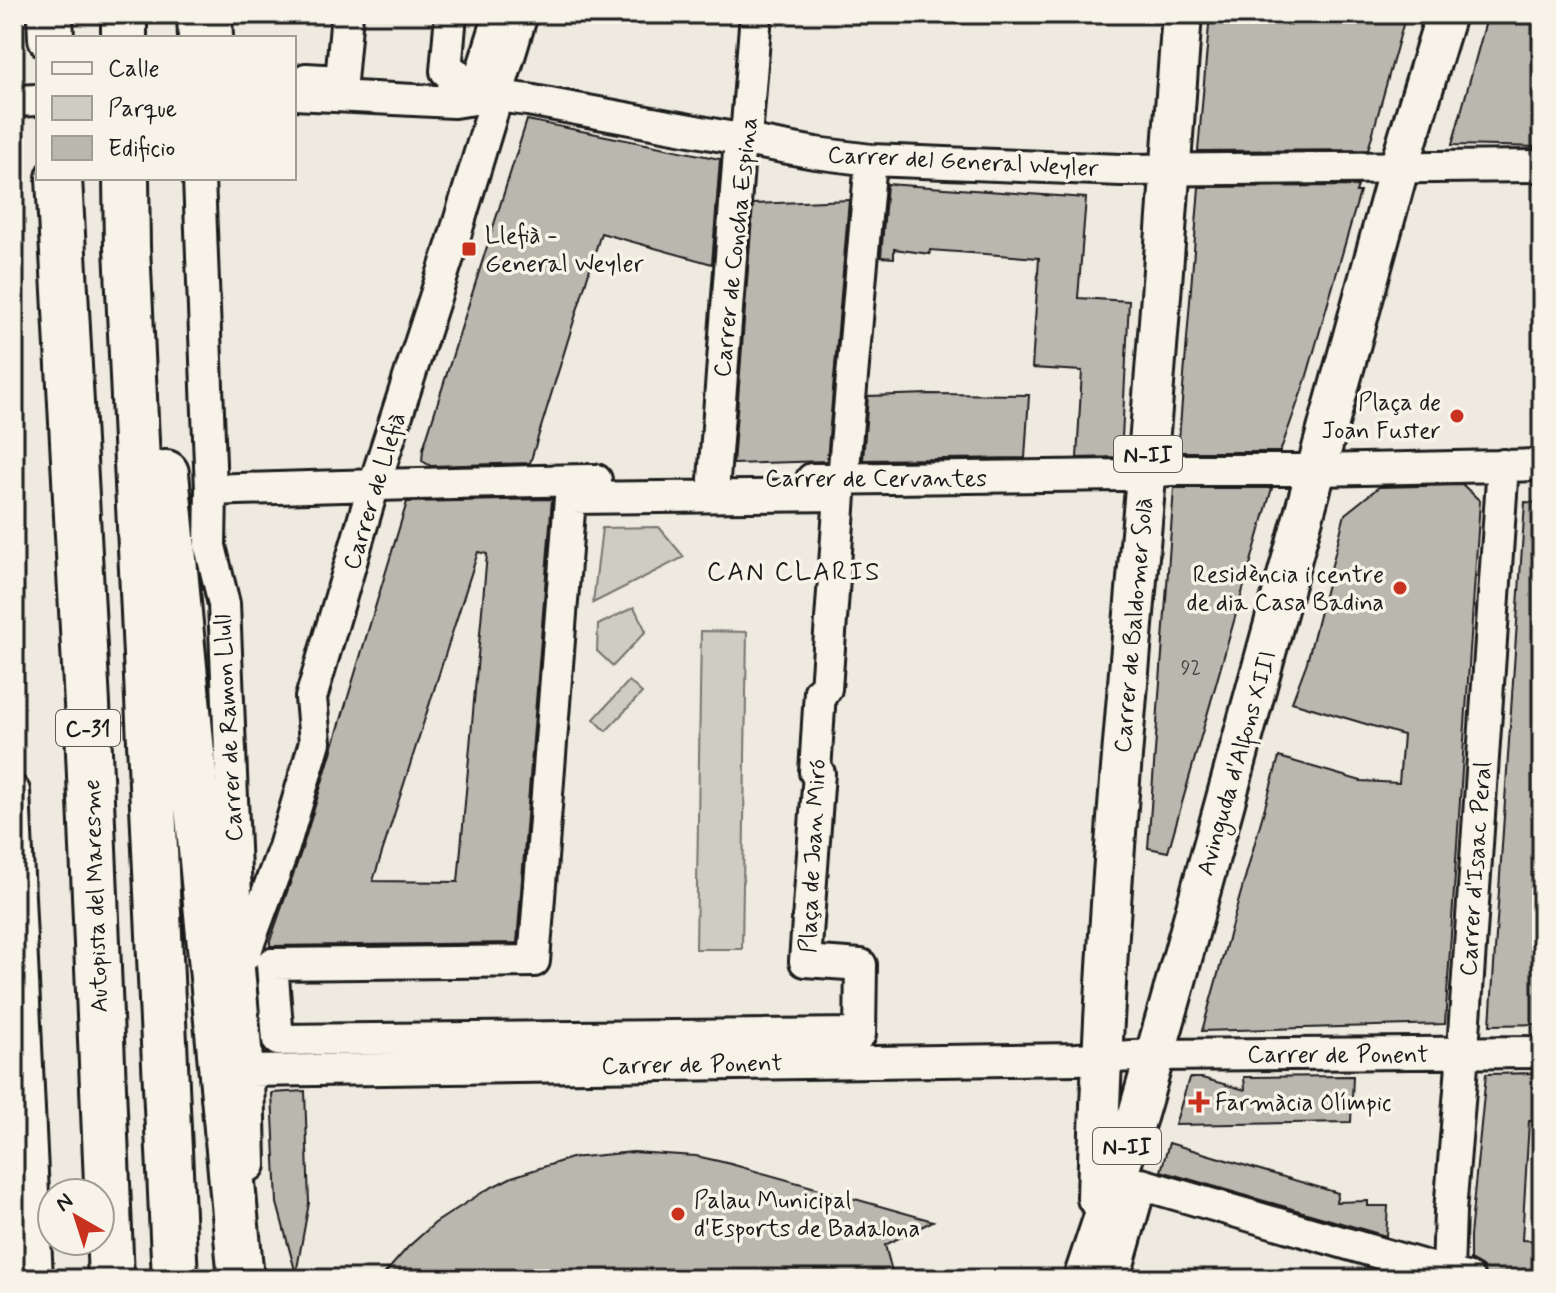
<svg xmlns="http://www.w3.org/2000/svg" width="1556" height="1293" font-family="Mynerve,sans-serif">
	<style>
		.green { fill: #cfccc3; stroke: #767470; stroke-width: 2 }
		.building { fill: #bab7af; stroke: #1c1c1c; stroke-width: 2; fill-rule: evenodd }
		.lines { fill: none; stroke-linecap: round; stroke-linejoin: round }
		.minor-casing { stroke: #1c1c1c; stroke-width: 36 }
		.major-casing { stroke: #1c1c1c; stroke-width: 44 }
		.highway-casing { stroke: #1c1c1c; stroke-width: 50 }
		.minor { stroke: #f7f3e8; stroke-width: 30 }
		.major { stroke: #f7f3e8; stroke-width: 38 }
		.highway { stroke: #f7f3e8; stroke-width: 44 }
		.poi-dot { fill: #c8321e; stroke: #f7f3e8; stroke-width: 3 }
		.labels { text-anchor: middle; stroke-width: 7; stroke-linejoin: round; paint-order: stroke }
		.number-label { font-size: 20px; fill: #444341 }
		.shield { fill: #f7f3e8; stroke: #5e5c59; stroke-width: 2 }
		.shield-label { font-size: 22px; font-weight: bold; fill: #1c1c1c }
		.street-label { font-size: 24px; fill: #1c1c1c; stroke: #f7f3e8 }
		.poi-label { font-size: 24px; fill: #1c1c1c; stroke: #f7f3e8; text-anchor: start }
		.neighbourhood-label { font-size: 26px; letter-spacing: 2px; fill: #1c1c1c; stroke: #f7f3e8 }
	</style>
	<rect width="100%" height="100%" fill="#eeeae0"/>
	<filter id="ink" filterUnits="userSpaceOnUse"><feTurbulence type="fractalNoise" baseFrequency=".0125" numOctaves="2"/><feDisplacementMap in="SourceGraphic" scale="16" xChannelSelector="R" yChannelSelector="G"/><feConvolveMatrix kernelMatrix="1 2 1 2 8 2 1 2 1" color-interpolation-filters="sRGB"/></filter>
	<g filter="url(#ink)">
		<path class="green" d="M659,527L684,557L593,603L602,528Z
			M634,607L646,631L613,666L597,651L598,625Z
			M701,631L747,632L742,949H696Z
			M629,681L642,693L606,731L594,719Z"/>
		<path class="building" d="M1210,14H1406L1368,150L1198,151Z
			M1488,14H1542V147L1452,145Z
			M527,120L720,159L712,264L601,233L530,463L431,466L422,461L423,449Z
			M887,184L1086,198L1078,298L1129,301L1121,457L1077,458L1082,371L1032,368L1039,258L930,250V254L894,249V258L881,257Z
			M1358,186L1356,192H1360L1306,379L1280,452H1178L1199,187Z
			M849,200L827,461L733,464L753,204Z
			M929,394L1029,395L1025,458L863,460L868,396Z
			M1463,485L1480,501L1445,1024L1202,1031L1279,757L1361,781L1399,783L1403,735L1292,702L1307,662L1345,514L1379,487Z
			M1174,488H1272L1168,852L1148,848Z
			M552,499L517,943L270,946V941L301,852L407,502ZM478,552L487,554L458,882L373,881Z
			M1525,502L1542,503V1024L1490,1025Z
			M1542,1073V1121H1529L1522,1240L1542,1241V1279H1486L1482,1267L1470,1260V1236L1486,1074Z
			M1353,1076L1351,1122L1175,1125L1189,1078H1202L1245,1090L1244,1077Z
			M305,1091L309,1203L296,1274L277,1203L272,1093Z
			M1169,1143L1338,1193L1336,1202L1368,1201V1206H1388L1386,1236L1161,1171Z
			M633,1152L696,1156L727,1163L933,1221L885,1245L894,1279H380L408,1247L435,1223L486,1190L512,1177L571,1158Z"/>
		<g class="lines">
			<defs>
				<path id="minor" d="M193,14L194,38
					M216,14L217,38
					M451,14L446,71L455,73L453,89C466,89 473,89 480,77L500,14
					M306,79L341,81L347,14
					M294,94L454,102L496,96L528,100L815,153L871,160L1122,170L1542,166
					M14,101L38,100
					M199,178L211,490L210,546L224,604L239,969L248,1071L250,1165
					M714,479L740,139L747,125L756,14
					M812,479L1122,475L1169,470H1317L1542,465
					M843,479L871,160
					M211,490C339,486 468,482 596,480
					M840,495L826,689L820,691L815,772L819,773L805,961L861,965L860,1034L278,1040L272,964L534,961L570,498Z
					M14,791L37,1279
					M244,956L284,847L315,742L311,698L369,501L452,245L522,14
					M248,1071L1076,1059L1153,1055L1542,1052
					M1448,1273L1450,1211L1461,1078L1503,465
					M1114,1279L1141,1184L1469,1279"/>
				<path id="major" d="M1097,1198C1103,950 1126,702 1148,455C1161,308 1171,161 1182,14
					M1083,1279L1138,1114L1171,999L1399,168L1446,14"/>
				<path id="highway" d="M50,14L51,38
					M124,14V38
					M59,178L87,704L111,1279
					M126,178L127,247L175,1279
					M166,473L241,1279"/>
			</defs>
			<use href="#minor" class="minor-casing"/>
			<use href="#major" class="major-casing"/>
			<use href="#highway" class="highway-casing"/>
			<use href="#minor" class="minor"/>
			<use href="#major" class="major"/>
			<use href="#highway" class="highway"/>
		</g>
	</g>
	<g class="poi-dot">
		<rect x="461" y="241" width="16" height="16" rx="4"/>
		<circle cx="1457" cy="416" r="8"/>
		<circle cx="1400" cy="588" r="8"/>
		<path d="M1195 1090h8v8h8v8h-8v8h-8v-8h-8v-8h8z"/>
		<circle cx="678" cy="1214" r="8"/>
	</g>
	<g class="labels">
		<g class="number-label">
			<text x="1191" y="674">92</text>
		</g>
		<g class="shield">
			<rect x="1114" y="436" width="68" height="36" rx="6"/>
			<rect x="56" y="710" width="64" height="36" rx="6"/>
			<rect x="1093" y="1128" width="68" height="36" rx="6"/>
		</g>
		<g class="shield-label">
			<text x="1148" y="462">N-II</text>
			<text x="88" y="736">C-31</text>
			<text x="1127" y="1154">N-II</text>
		</g>
		<g class="street-label">
			<text transform="translate(963 161) rotate(3)" y="8">Carrer del General Weyler</text>
			<text transform="translate(735 247) rotate(-84)" y="8">Carrer de Concha Espina</text>
			<text x="876" y="486">Carrer de Cervantes</text>
			<text transform="translate(374 491) rotate(-73)" y="8">Carrer de Llefià</text>
			<text transform="translate(1133 625) rotate(-85)" y="8">Carrer de Baldomer Solà</text>
			<text transform="translate(228 728) rotate(-93)" y="8">Carrer de Ramon Llull</text>
			<text transform="translate(1236 763) rotate(-74)" y="8">Avinguda d'Alfons XIII</text>
			<text transform="translate(812 856) rotate(-87)" y="8">Plaça de Joan Miró</text>
			<text transform="translate(1475 869) rotate(-86)" y="8">Carrer d'Isaac Peral</text>
			<text transform="translate(95 896) rotate(-92)" y="8">Autopista del Maresme</text>
			<text x="1338" y="1062">Carrer de Ponent</text>
			<text transform="translate(692 1064) rotate(-1)" y="8">Carrer de Ponent</text>
		</g>
		<g class="poi-label">
			<text x="485" y="243">Llefià -<tspan x="485" dy="28">General Weyler</tspan></text>
			<text x="1441" y="410" text-anchor="end">Plaça de<tspan x="1441" dy="28">Joan Fuster</tspan></text>
			<text x="1384" y="582" text-anchor="end">Residència i centre<tspan x="1384" dy="28">de dia Casa Badina</tspan></text>
			<text x="1215" y="1110">Farmàcia Olímpic</text>
			<text x="694" y="1208">Palau Municipal<tspan x="694" dy="28">d'Esports de Badalona</tspan></text>
		</g>
		<g class="neighbourhood-label">
			<text x="794" y="580">CAN CLARIS</text>
		</g>
	</g>
	<rect width="1556" height="1293" fill="none" stroke="#f7f3e8" stroke-width="48"/>
	<rect x="24" y="24" width="1508" height="1245" fill="none" stroke="#1c1c1c" stroke-width="3" filter="url(#ink)"/>
	<rect x="36" y="36" width="260" height="144" fill="#f7f3e8" stroke="#9f9d96" stroke-width="2"/>
	<rect x="52" y="62" width="40" height="12" fill="#f7f3e8" stroke="#9f9d96" stroke-width="2"/>
	<text x="108" y="76" font-size="24" fill="#1c1c1c">Calle</text>
	<rect x="52" y="96" width="40" height="24" fill="#cfccc3" stroke="#9f9d96" stroke-width="2"/>
	<text x="108" y="116" font-size="24" fill="#1c1c1c">Parque</text>
	<rect x="52" y="136" width="40" height="24" fill="#bab7af" stroke="#9f9d96" stroke-width="2"/>
	<text x="108" y="156" font-size="24" fill="#1c1c1c">Edificio</text>
	<g transform="translate(76 1217) rotate(321)"><circle r="38" fill="#f7f3e8" stroke="#9f9d96" stroke-width="2"/>
	<path d="M0-6L14 30L0 20L-14 30Z" fill="#c8321e"/>
	<text y="-12" font-size="22" font-weight="bold" text-anchor="middle" fill="#1c1c1c">N</text>
	</g>
</svg>
